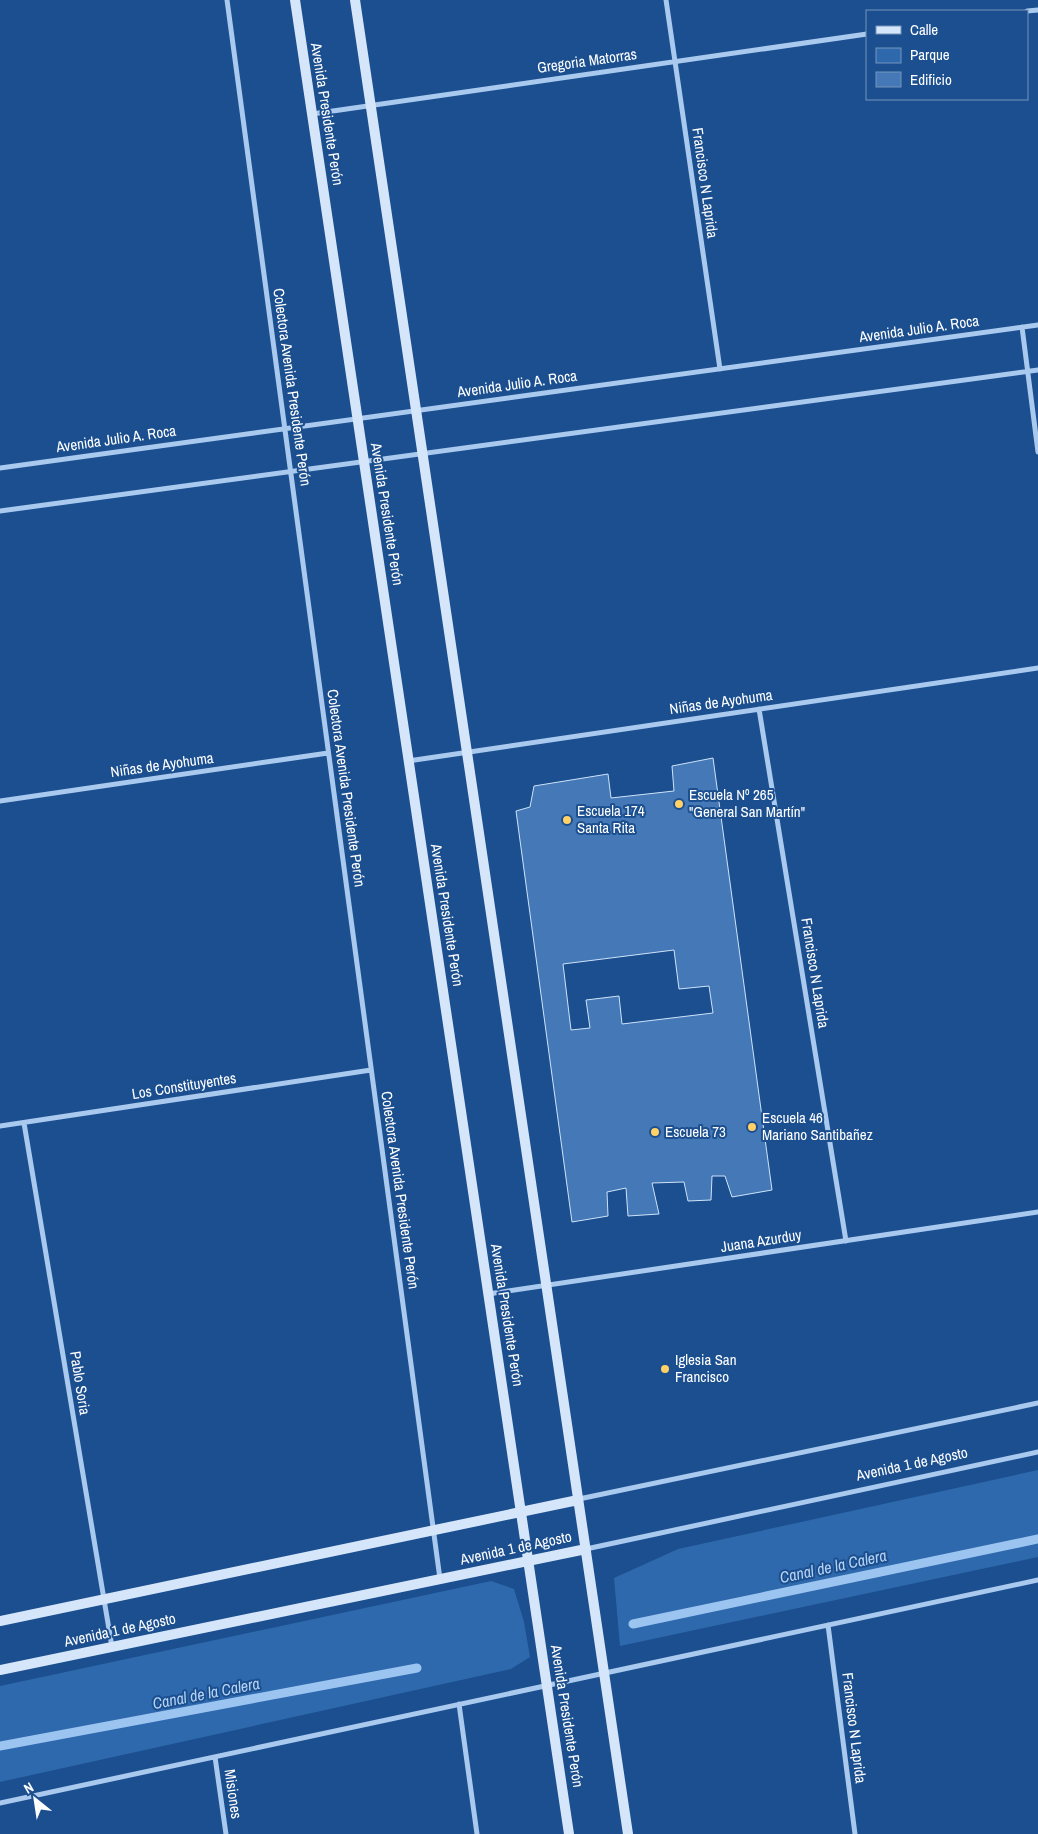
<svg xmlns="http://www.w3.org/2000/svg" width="1038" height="1834" font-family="'Archivo Narrow',sans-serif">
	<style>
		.green { fill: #2e69ad }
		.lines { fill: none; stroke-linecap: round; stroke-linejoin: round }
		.stream { stroke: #9cc4f0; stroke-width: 9 }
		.building { fill: #4478b7; stroke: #cfe3fa; fill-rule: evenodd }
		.street { stroke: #a9c9ee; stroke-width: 5 }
		.secondary { stroke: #d6e6fa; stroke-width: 10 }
		.poi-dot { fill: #ffd166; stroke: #1b4f8f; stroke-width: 2 }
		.labels { text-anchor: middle; stroke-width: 4; stroke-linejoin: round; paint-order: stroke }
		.street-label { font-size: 15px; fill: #fff; stroke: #1b4f8f }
		.poi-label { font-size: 15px; fill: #fff; stroke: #1b4f8f; text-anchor: start }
		.water-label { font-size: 16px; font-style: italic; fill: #b5d3f5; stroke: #1b4f8f }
	</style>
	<rect width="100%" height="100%" fill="#1b4f8f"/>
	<path class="green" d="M1038,1470V1557L620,1646L614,1578L678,1549Z
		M491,1581L514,1589L524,1622L530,1657L511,1669L0,1782V1686Z"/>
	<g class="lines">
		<path class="stream" d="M633,1624L1038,1539
			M0,1746L417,1668"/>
	</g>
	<path class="building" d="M713,758L772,1190L732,1197L725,1176H712L711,1200L688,1201L684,1182L652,1183L659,1214L628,1216L626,1188L607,1192L608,1216L572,1222L516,811L530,807L534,786L608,774L611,798L674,791L672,766ZM674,950L679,989L709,986L713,1013L622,1024L619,996L586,1000L590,1028L571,1030L563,964Z"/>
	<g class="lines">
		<path class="street" d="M227,0L440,1579
			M666,0L720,369
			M1027,11L1038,10
			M312,114L867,34
			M1022,327L1038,452
			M0,468L1038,325
			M0,511L1038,370
			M759,709L846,1241
			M408,761L1038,668
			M0,801L328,753
			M24,1123L112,1647
			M0,1126L371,1070
			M488,1294L1038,1212
			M579,1499L1038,1403
			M586,1549L1038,1452
			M828,1625L855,1834
			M459,1704L477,1834
			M215,1757L226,1834
			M0,1803L1038,1580"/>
		<path class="secondary" d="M295,0L569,1834
			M355,0L628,1834
			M0,1621L578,1500
			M0,1670L586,1549"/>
	</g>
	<g class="poi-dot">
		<circle cx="679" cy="804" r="5"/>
		<circle cx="567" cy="820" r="5"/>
		<circle cx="752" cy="1127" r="5"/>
		<circle cx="655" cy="1132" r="5"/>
		<circle cx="665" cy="1369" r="5"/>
	</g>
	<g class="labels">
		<g class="street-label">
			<text transform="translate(587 61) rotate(-8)" y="5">Gregoria Matorras</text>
			<text transform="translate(327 114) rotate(81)" y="5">Avenida Presidente Perón</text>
			<text transform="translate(705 183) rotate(82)" y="5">Francisco N Laprida</text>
			<text transform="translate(919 329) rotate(-8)" y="5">Avenida Julio A. Roca</text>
			<text transform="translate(517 384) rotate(-8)" y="5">Avenida Julio A. Roca</text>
			<text transform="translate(292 387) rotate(82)" y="5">Colectora Avenida Presidente Perón</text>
			<text transform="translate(116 439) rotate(-8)" y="5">Avenida Julio A. Roca</text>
			<text transform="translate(387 514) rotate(81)" y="5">Avenida Presidente Perón</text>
			<text transform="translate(721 702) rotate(-8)" y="5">Niñas de Ayohuma</text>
			<text transform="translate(162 765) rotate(-8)" y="5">Niñas de Ayohuma</text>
			<text transform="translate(346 788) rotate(82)" y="5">Colectora Avenida Presidente Perón</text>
			<text transform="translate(447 915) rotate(81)" y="5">Avenida Presidente Perón</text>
			<text transform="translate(815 973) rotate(81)" y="5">Francisco N Laprida</text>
			<text transform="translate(184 1086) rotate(-9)" y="5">Los Constituyentes</text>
			<text transform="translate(400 1190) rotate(82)" y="5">Colectora Avenida Presidente Perón</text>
			<text transform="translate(761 1241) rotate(-9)" y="5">Juana Azurduy</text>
			<text transform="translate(507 1315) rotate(81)" y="5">Avenida Presidente Perón</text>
			<text transform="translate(80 1383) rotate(81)" y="5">Pablo Soria</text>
			<text transform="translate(912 1464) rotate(-12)" y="5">Avenida 1 de Agosto</text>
			<text transform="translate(516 1548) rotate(-12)" y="5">Avenida 1 de Agosto</text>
			<text transform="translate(120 1630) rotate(-12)" y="5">Avenida 1 de Agosto</text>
			<text transform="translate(567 1716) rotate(81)" y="5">Avenida Presidente Perón</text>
			<text transform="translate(854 1728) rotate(83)" y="5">Francisco N Laprida</text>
			<text transform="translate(233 1794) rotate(82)" y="5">Misiones</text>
		</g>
		<g class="poi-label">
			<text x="689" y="800">Escuela Nº 265<tspan x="689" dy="17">"General San Martín"</tspan></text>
			<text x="577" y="816">Escuela 174<tspan x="577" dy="17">Santa Rita</tspan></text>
			<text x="762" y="1123">Escuela 46<tspan x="762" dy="17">Mariano Santibañez</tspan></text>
			<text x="665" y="1137">Escuela 73</text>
			<text x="675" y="1365">Iglesia San<tspan x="675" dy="17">Francisco</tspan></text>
		</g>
		<g class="water-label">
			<text transform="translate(833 1566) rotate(-12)" y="6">Canal de la Calera</text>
			<text transform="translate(206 1693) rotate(-11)" y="6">Canal de la Calera</text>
		</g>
	</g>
	<rect x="866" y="10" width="162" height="90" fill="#1b4f8f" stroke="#7695bc"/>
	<rect x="876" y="26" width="25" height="8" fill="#d6e6fa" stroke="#7695bc"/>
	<text x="910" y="35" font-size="15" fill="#ffffff">Calle</text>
	<rect x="876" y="48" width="25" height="15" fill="#2e69ad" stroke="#7695bc"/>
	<text x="910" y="60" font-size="15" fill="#ffffff">Parque</text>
	<rect x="876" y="72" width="25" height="15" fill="#4478b7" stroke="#7695bc"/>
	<text x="910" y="85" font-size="15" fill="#ffffff">Edificio</text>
	<g transform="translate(35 1799) rotate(330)" stroke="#1b4f8f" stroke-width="4" paint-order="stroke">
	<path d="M0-4L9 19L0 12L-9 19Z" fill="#ffffff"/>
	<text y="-8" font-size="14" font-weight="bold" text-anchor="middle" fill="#ffffff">N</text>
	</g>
</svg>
